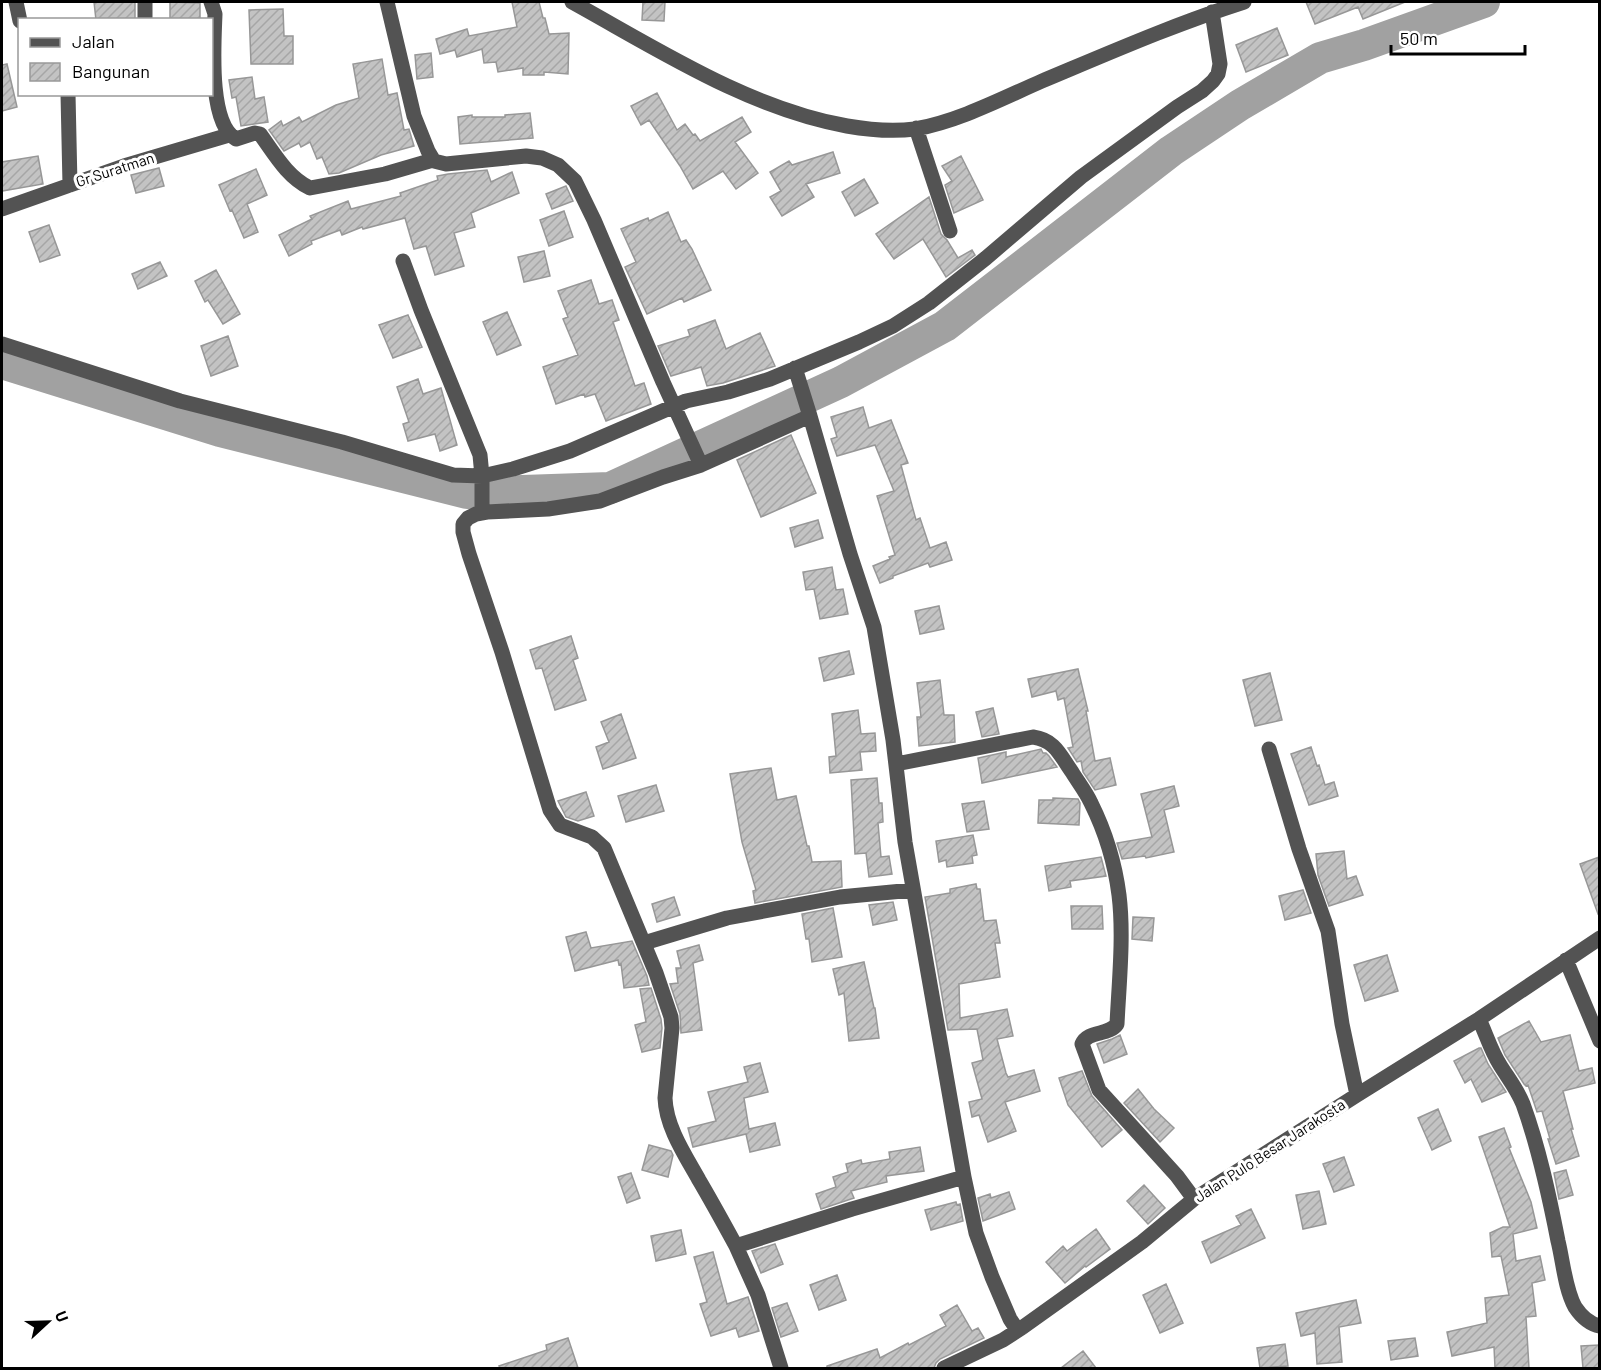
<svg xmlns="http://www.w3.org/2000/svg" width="1601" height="1370" font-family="Barlow,sans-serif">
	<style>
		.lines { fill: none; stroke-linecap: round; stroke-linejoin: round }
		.river { stroke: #a1a1a1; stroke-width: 32 }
		.building { fill: url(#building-hatch); stroke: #979797; stroke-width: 1.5 }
		.minor { stroke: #535353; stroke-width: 15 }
		.labels { text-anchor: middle; stroke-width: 6; stroke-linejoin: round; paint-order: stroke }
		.street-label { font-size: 15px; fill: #000; stroke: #fff }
	</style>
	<defs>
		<pattern id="building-hatch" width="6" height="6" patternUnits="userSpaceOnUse" patternTransform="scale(1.5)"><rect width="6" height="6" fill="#c3c3c3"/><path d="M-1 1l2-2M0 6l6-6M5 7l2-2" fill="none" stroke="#a6a6a6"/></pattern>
	</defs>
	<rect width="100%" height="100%" fill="#fff"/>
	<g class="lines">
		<path class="river" d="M2,363L220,431L467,493L610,488L841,382L945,326L1171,151L1240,105L1320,58L1364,45L1484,2"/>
	</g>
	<path class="building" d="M94,2H135V20H96Z
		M170,2L200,3V20H170Z
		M512,2H539L543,18H545L549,34L569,33L568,74L544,72V75H523V68L498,72L496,62L484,63L482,49L457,57L455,50L440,54L436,39L467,29L469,36L517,27Z
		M643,2H665L664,21L642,20Z
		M1306,2H1405L1363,19L1358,7L1315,24Z
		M283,9L284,36H293V64H251L249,10Z
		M1277,28L1288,55L1246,72L1236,45Z
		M431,53L433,77L417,79L415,55Z
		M382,59L388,95L397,93L404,130L409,129L414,146L381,155L339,173L329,174L322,157L317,159L310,142L301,147L299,143L284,151L269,130L281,121L283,126L299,117L302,122L336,105L359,98L353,64Z
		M7,64L17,107L2,111V65Z
		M252,77L255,99L264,97L268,122L241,126L236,97L232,98L229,80Z
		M657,93L677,130L685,124L693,135L695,134L700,141L742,117L751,132L735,142L758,173L736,189L723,171L693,189L680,166L649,120L641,125L631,106Z
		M530,113L533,138L460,144L458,117L472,115V117H505V115Z
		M833,152L840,173L806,184L814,197L782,216L770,197L781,191L770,172L789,161L792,165Z
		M38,156L43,184L2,191V162Z
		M961,156L983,200L954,213L945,185L952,181L942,166Z
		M159,168L164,186L136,193L131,175Z
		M256,169L267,195L247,204L258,232L244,238L232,210L230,211L219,185Z
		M487,170L491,182L512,172L519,193L471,213L475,227L454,233L464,266L435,275L426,246L414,249L405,218L363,229L362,227L342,235L340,230L311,241L312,244L289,256L279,235L312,219L310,216L348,201L351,209L401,196L400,193L438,180L437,176L448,174Z
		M864,179L878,203L855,216L842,192Z
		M566,186L573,201L552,209L546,194Z
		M929,197L941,234L947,240L958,258L972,250L975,255L946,277L923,239L894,259L876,234Z
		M564,211L573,237L549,246L540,220Z
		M668,212L681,242L686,240L692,249L711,290L684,302L682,298L647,314L625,267L636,262L621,229L648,218L649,221Z
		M49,225L60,255L40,262L29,232Z
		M544,251L550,276L524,282L518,257Z
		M160,262L167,276L138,289L132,274Z
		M216,270L240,314L223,324L208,300L205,302L195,281Z
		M591,280L599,304L612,300L619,320L613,322L635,386L644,383L651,404L606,421L595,394L585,397L584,394L556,404L543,367L578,355L563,319L568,317L558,291Z
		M507,312L521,345L497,355L483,322Z
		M408,315L422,347L393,358L379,325Z
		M715,320L726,349L760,333L775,366L723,383L707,386L701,367L671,376L658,346L690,336L688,330Z
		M228,336L238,366L211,376L201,346Z
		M418,379L423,394L441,388L457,445L440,451L435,434L408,441L403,424L409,422L397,387Z
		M863,407L869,428L891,420L908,463L901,465L916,520L920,518L930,548L946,542L952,560L930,567L928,563L893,576V578L880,583L873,566L890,559L889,557L895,555L877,496L894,491L875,445L837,456L831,439L837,437L831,417Z
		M791,435L816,493L761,517L737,460Z
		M818,520L823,538L795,547L790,528Z
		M832,567L836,590L843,589L848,614L820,619L814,589L806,590L803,572Z
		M939,606L944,629L920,634L915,611Z
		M571,636L578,658L573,660L586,700L555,710L542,668L536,669L530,650Z
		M849,651L854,674L824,681L819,658Z
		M1078,669L1088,711H1086L1095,761L1110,758L1116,785L1095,790L1083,772L1081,761L1077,762L1068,748L1073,747L1064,698L1058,700L1056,691L1032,697L1028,679Z
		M1270,673L1282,720L1255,726L1243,680Z
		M940,680L944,715H954L955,742L919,746L917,717H921L917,683Z
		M993,708L999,734L982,737L976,712Z
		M858,710L861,734L875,733L876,751L860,752L862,770L830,773L829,757L836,756L832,714Z
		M621,714L636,758L603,769L596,747L609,742L601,722Z
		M1311,747L1317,766L1319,765L1325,785L1334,782L1338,796L1309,805L1291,754Z
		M1041,749L1043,753H1046L1049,756L1057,767L982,783L978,758L1006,752V757Z
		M771,768L777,800L796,796L807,846H809L812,862L841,861L842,887L755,903L753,891L756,890L742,842L730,774Z
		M877,778L879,803H882L883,822L878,823L881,857L889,856L892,874L869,877L866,853L855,854L851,780Z
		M656,785L664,811L626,822L618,796Z
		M1174,786L1179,806L1164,810L1174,852L1146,858L1145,856L1122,859L1117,843L1152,837L1141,794Z
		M586,792L594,816L578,821L566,817L558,801Z
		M1053,798L1078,799L1080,803L1079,825L1038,823L1039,800H1053Z
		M984,801L989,829L967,832L962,804Z
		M973,835L977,855L972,856L973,863L947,867L946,860L939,862L936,841Z
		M1344,851L1347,879L1356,876L1363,895L1329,906L1318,875L1316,854Z
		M1101,857L1106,876L1070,881L1071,887L1049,891L1045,866Z
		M1599,857V913L1598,914L1580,864Z
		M976,884L977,889H980L984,921L996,920L1000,943H995L1000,977L959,984L960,1018L1007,1009L1013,1036L997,1039L1006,1073L1008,1077L1034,1070L1040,1091L1005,1102L1016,1131L988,1142L979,1115L972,1117L969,1102L982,1099L972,1063L983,1060L977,1029L948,1030L925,897L950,893V889Z
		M1303,890L1311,913L1285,920L1279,896Z
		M674,897L680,915L657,922L652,904Z
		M893,902L897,920L873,925L869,905Z
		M1071,906H1102L1103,929H1072Z
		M833,908L842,957L812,962L809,939H806L802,914Z
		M1133,917L1154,918L1152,941L1132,939Z
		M586,932L591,948L632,941L647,976L649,985L624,988L621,964L619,965L618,960L575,971L566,937Z
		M699,945L703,960L693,963L702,1030L681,1033L680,1014L670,984L678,983L676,968H681L677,951Z
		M1387,955L1398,991L1365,1001L1354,965Z
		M864,962L874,1008H875L879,1038L849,1041L844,993L839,995L833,969Z
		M651,988L661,1019L662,1028L660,1048L642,1052L635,1025L646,1022L640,989Z
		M1529,1021L1541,1042L1570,1035L1579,1071L1592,1068L1595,1083L1563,1091L1573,1129H1571L1579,1156L1556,1164L1548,1139H1550L1542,1111L1537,1112L1528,1085L1526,1086L1524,1084L1505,1055L1498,1038Z
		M1120,1035L1127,1054L1104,1063L1097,1044L1112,1039Z
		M1479,1048H1481L1488,1064L1506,1092L1482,1102L1471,1079L1465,1083L1454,1061Z
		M760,1063L768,1092L744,1098L749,1129L775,1123L780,1145L750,1152L746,1134L693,1147L688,1128L716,1121L708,1092L748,1082L744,1067Z
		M1082,1071L1092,1096L1122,1130L1102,1147L1068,1105L1059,1078Z
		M1138,1089L1154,1109L1174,1128L1160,1142L1124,1103Z
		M1438,1109L1451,1141L1432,1150L1418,1118Z
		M1504,1128L1511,1147L1509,1148L1531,1202L1537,1228L1513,1234L1516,1261L1540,1256L1545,1280L1532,1283L1536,1316L1526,1317L1529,1368H1495L1494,1347L1452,1356L1447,1332L1487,1323L1485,1298L1509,1295L1501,1256L1492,1257L1490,1233L1503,1227H1510L1479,1137Z
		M649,1145L671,1151L673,1155L668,1177L642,1170Z
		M920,1147L924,1171L886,1176L887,1182L851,1191L854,1198L821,1209L816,1194L836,1187L833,1177L848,1172L846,1164L861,1160L862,1164L890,1159L889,1152Z
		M1344,1157L1354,1185L1334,1192L1323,1164Z
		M1566,1170L1573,1195L1559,1199L1554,1173Z
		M631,1173L640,1198L627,1203L618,1177Z
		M1144,1185L1165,1208L1148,1224L1127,1201Z
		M1319,1191L1326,1224L1303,1229L1296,1195Z
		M1009,1192L1015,1209L983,1221L978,1198L990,1194L991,1198Z
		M956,1202L957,1205L960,1204L963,1221L931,1230L925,1210Z
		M1251,1209L1265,1238L1211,1263L1202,1242L1241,1225L1236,1216Z
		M1096,1229L1110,1249L1086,1267L1085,1266L1065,1283L1046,1262L1063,1246L1067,1251Z
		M681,1230L686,1254L656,1261L651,1236Z
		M775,1244L783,1264L761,1273L752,1251Z
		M713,1252L727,1304L748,1297L759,1331L739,1337L736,1328L711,1336L700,1304L707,1302L694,1257Z
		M837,1275L846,1300L819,1310L810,1285Z
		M1166,1284L1183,1323L1160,1333L1143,1295Z
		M1356,1300L1361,1323L1339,1327L1342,1362L1317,1364L1315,1333L1301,1336L1296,1313Z
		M787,1303L798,1331L781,1337L772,1308Z
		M957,1305L972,1331L978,1328L984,1338L940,1359L936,1363L934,1368H827V1366L877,1349L880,1358L908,1343L909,1345L946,1326L940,1315Z
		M568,1338L578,1368H500L499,1366L547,1350L546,1345Z
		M1415,1338L1418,1356L1391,1360L1388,1341Z
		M1285,1344L1288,1366L1260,1368L1257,1348Z
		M1599,1345V1368H1583L1581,1346Z
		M1083,1351L1096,1368H1061Z"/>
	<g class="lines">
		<path class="minor" d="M16,2L20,21
			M145,2V20
			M211,2L215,14C214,43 208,123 236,139L255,133L260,134C274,153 287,177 310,188L385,174L433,160
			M387,2L414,116L428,151L434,161L446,164L526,156L542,158L558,165L575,181L594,220L663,382L701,465
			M572,2C659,50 748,108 847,126C870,130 892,132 915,129C959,121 1001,99 1042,81C1109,53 1175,24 1244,2
			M68,94L70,185
			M916,128L950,231
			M2,209L124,166L229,135
			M2,344L180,401L342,442L453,475L482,476L480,455L421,310L403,261
			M795,368L810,416
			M482,513V476L513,469L570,451L686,401L728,392L770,379L859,342L893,326L929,303L986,258L1081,177L1177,107L1202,91L1213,81L1218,74L1220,64L1212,12
			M1269,749L1299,849L1328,931L1342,1024L1357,1095
			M896,764L1033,737C1055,740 1060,755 1072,772C1078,782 1086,792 1091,803C1105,831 1115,864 1119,895C1124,935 1119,983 1117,1024C1109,1036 1088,1030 1082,1044L1099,1090L1177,1176L1194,1199
			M644,943L727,918L840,897L913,890
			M1566,960L1600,1041
			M1479,1019C1486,1034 1491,1051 1500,1065C1508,1078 1517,1089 1523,1104C1539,1148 1549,1195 1558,1241C1563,1261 1565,1289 1575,1307C1581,1316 1589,1324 1600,1326
			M736,1246C724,1224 712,1202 699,1180C685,1155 666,1127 665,1098L672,1028L671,1017L656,973L604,848L592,837L560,825L550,810L502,652L469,554L463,532V524L468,518L476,514L487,512L548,509L600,501L663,477L701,465L810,416L850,554L874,627L893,740L905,842L964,1177L976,1233L992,1277L1010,1319L1016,1328L1023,1327
			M781,1368L758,1295L736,1246L852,1209L964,1177
			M944,1368L1003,1340L1023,1327L1142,1242L1194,1199L1357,1095L1479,1019L1600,938"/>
	</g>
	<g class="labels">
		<g class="street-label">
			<text transform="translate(115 170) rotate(-18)" y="5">Gr Suratman</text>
			<text transform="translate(1270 1151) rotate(-33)" y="5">Jalan Pulo Besar Jarakosta</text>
		</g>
	</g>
	<rect width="1601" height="1370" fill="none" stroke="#000000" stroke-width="6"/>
	<rect x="18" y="18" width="195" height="78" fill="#ffffff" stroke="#999999" stroke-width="1.5"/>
	<rect x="30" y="38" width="30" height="9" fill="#535353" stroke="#999999" stroke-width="1.5"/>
	<text x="72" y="48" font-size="18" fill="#000000">Jalan</text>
	<rect x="30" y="63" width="30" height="18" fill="url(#building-hatch)" stroke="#999999" stroke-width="1.5"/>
	<text x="72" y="78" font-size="18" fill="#000000">Bangunan</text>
	<g transform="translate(48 1322) rotate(68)" stroke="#ffffff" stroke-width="4.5" paint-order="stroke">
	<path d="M0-4.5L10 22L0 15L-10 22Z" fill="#000000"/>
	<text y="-9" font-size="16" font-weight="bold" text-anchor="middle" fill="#000000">U</text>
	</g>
	<path d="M1391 45v9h134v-9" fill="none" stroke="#000000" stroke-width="3"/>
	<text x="1400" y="45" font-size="18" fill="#000000" stroke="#ffffff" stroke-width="4.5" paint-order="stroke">50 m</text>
</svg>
